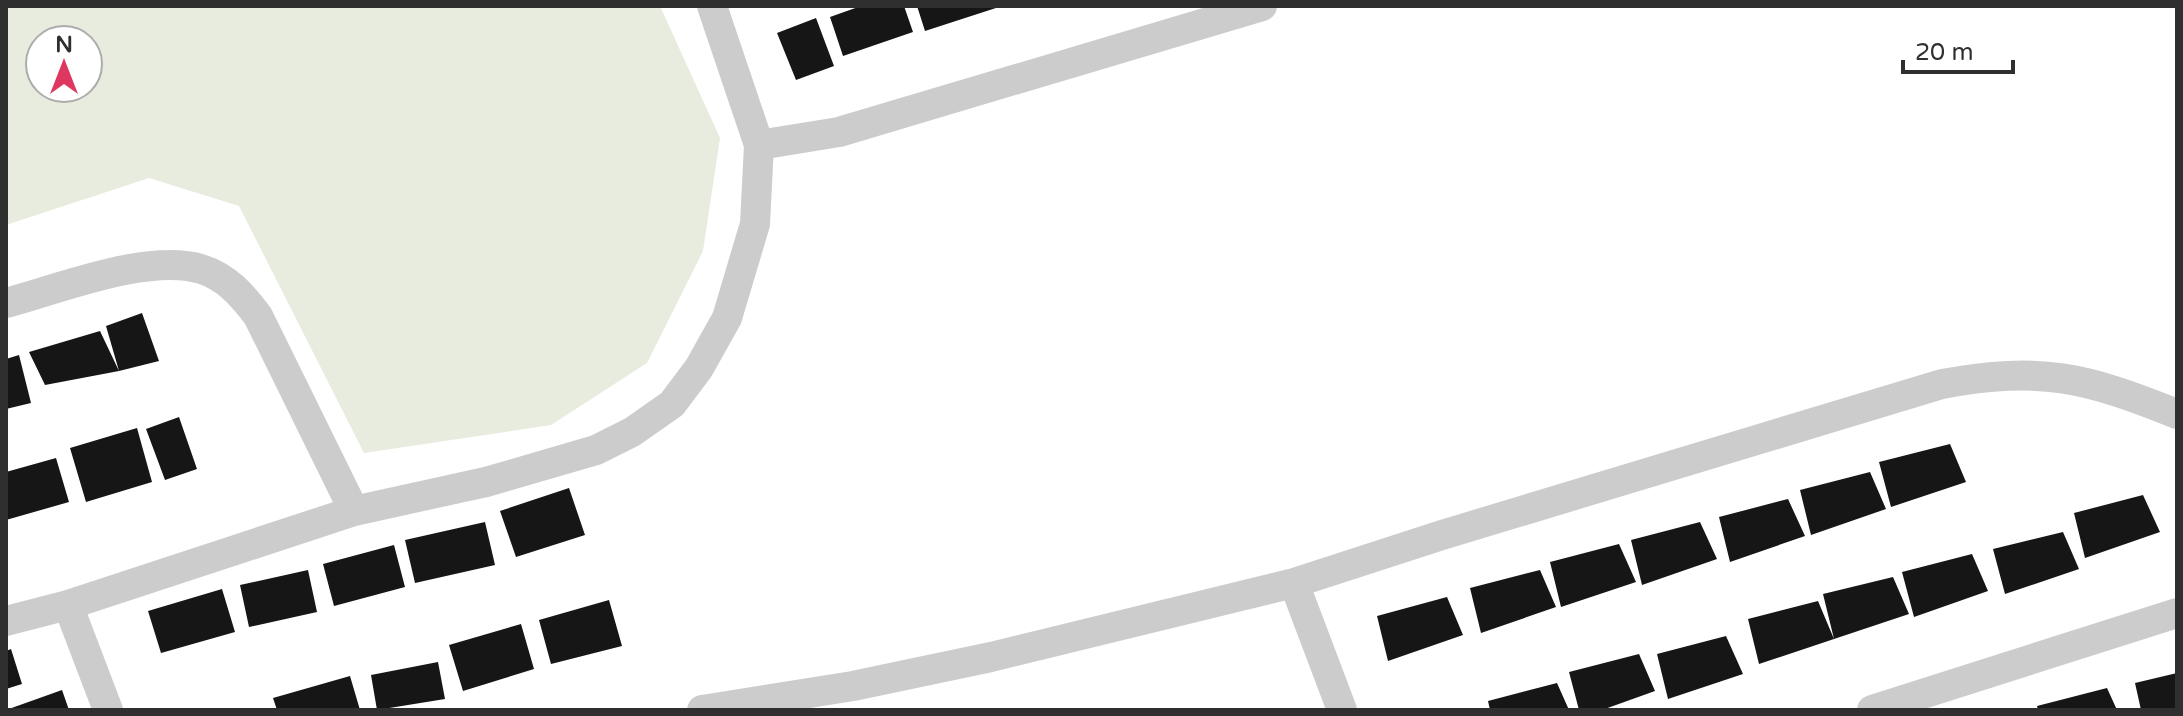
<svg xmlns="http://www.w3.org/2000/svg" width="2183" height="716" font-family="'Varela Round',sans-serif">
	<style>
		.green { fill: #e7ecde; fill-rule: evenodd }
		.building { fill: #161616 }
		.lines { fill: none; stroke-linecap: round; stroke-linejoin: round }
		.street { stroke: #ccc; stroke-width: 30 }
	</style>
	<rect width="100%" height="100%" fill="#fff"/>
	<path class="green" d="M6,6H660L720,138L703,251L647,363L551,425L364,453L239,206L149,178L6,225ZM40,40H88V88H40Z"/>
	<path class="building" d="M861,6H904L913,32L843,56L830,17Z
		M917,6H999V7L925,31Z
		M816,18L834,66L796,80L777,33Z
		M142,313L159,361L119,371L45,385L29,352L100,331L119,371L106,326Z
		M19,355L31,403L6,409V359Z
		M179,417L197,469L165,480L146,429Z
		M137,428L152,482L86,502L70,448Z
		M1950,444L1966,482L1891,507L1879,462Z
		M56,458L69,502L6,520V472Z
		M1870,472L1886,509L1811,535L1800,490Z
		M569,488L585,535L516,557L500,511Z
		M2143,495L2160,532L2085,558L2074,513Z
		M1788,499L1805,536L1730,562L1719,517Z
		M485,522L495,565L415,583L405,540Z
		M1700,522L1717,559L1642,585L1631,540Z
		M2063,532L2079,569L2005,594L1993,549Z
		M1619,544L1636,582L1561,607L1550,562Z
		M394,545L405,587L334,606L323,564Z
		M1972,554L1988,591L1914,617L1902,572Z
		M308,570L317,612L249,627L240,585Z
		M1540,570L1556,607L1481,633L1470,588Z
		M1893,577L1909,614L1834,639L1823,594Z
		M222,589L235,632L161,653L148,611Z
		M1447,597L1463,635L1388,661L1377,616Z
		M609,600L622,646L551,664L539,620Z
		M1818,601L1834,639L1759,664L1748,619Z
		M521,624L534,669L463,691L449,645Z
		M1726,636L1743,674L1668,699L1657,654Z
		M11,649L22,684L6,689V651Z
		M1639,654L1655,691L1602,710H1579L1569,672Z
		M438,662L445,699L377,710L371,675Z
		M2177,673V710H2141L2135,683Z
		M350,676L360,710H277L273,698Z
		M1557,683L1569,710H1490L1488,701Z
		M2107,688L2117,710H2038L2037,706Z
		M62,690L69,710H6Z"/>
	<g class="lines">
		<path class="street" d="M759,145L839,132L1262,6
			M6,303C59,289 148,253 201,269C227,277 243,296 258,316L354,511
			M1294,583L1342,710
			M68,605L108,710
			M6,621L68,605L354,511L486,482L596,450L632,432L672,404L699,368L727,318L755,224L759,145L712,6
			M702,710L853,686L991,657L1294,583L1442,535L1942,384C2041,366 2085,377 2177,414
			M1872,710L2177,613"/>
	</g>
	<rect width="2183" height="716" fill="none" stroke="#2f2f2f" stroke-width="16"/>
	<g transform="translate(64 64)"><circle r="38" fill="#ffffff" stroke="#acacac" stroke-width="2"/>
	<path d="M0-6L14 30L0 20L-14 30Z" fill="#df385e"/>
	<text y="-12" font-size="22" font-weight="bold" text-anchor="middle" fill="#2f2f2f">N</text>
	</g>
	<path d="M1903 60v12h110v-12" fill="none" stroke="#2f2f2f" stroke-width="4"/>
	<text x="1915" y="60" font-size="24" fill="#2f2f2f" stroke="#ffffff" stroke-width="6" paint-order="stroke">20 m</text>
</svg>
